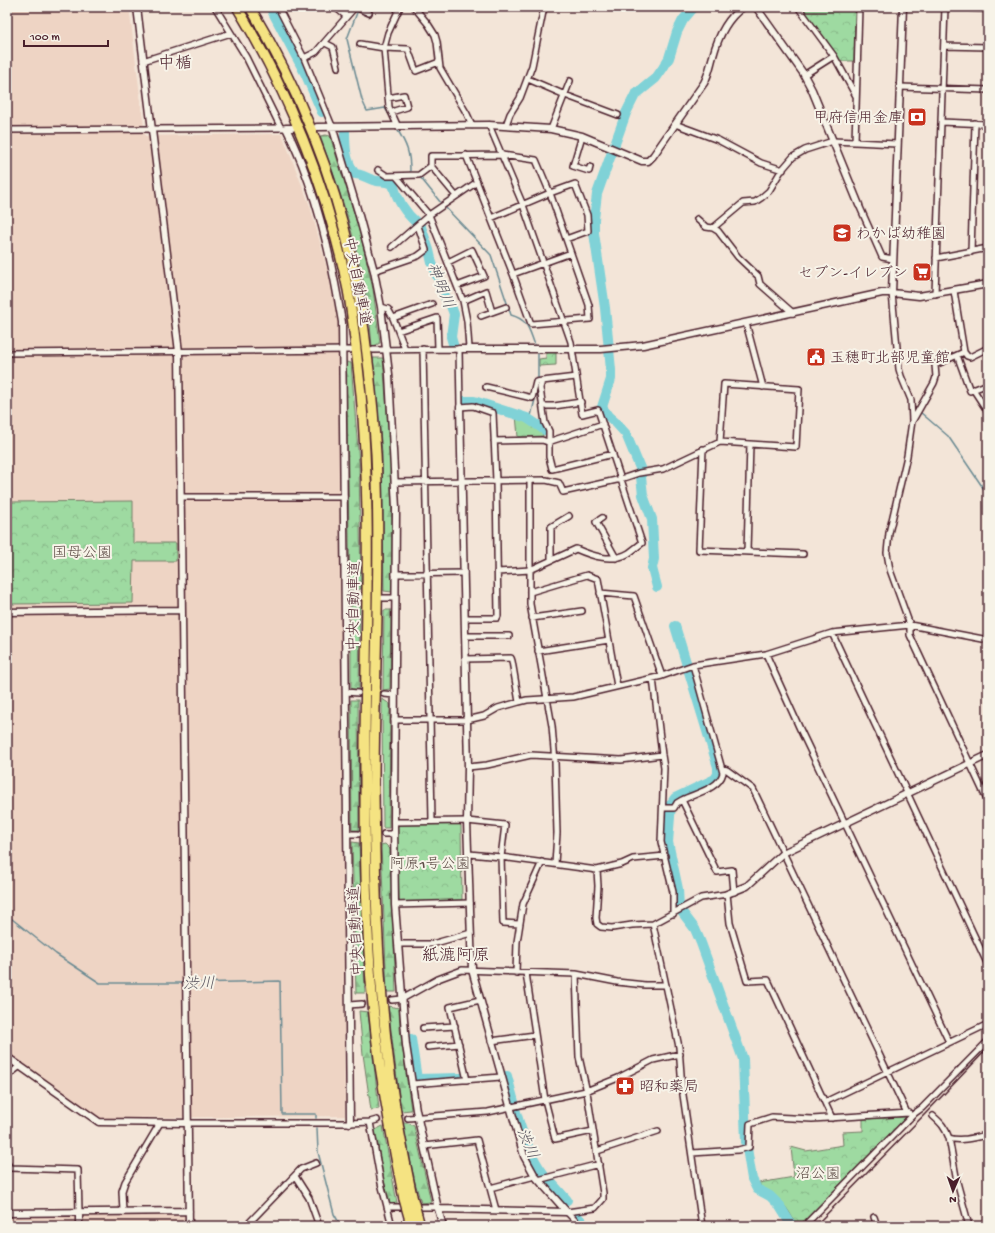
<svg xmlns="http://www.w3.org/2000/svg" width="995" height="1233" font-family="'Gochi Hand','Klee One',sans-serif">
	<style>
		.built { fill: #eed4c4 }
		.forest { fill: url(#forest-firs); stroke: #747c66 }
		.park { fill: url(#park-crowns); stroke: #747c66 }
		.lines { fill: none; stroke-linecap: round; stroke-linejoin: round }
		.stream { stroke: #6a8a92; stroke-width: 1.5 }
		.river { stroke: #80d2d7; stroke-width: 10 }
		.minor-tunnel { stroke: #d1bdb5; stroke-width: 5; stroke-dasharray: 5 2.5; stroke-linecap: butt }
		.minor-casing { stroke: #4a1f2b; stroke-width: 8 }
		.tertiary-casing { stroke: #4a1f2b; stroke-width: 9 }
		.motorway-casing { stroke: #4a1f2b; stroke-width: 12 }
		.minor { stroke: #f7f3e8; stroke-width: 5 }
		.tertiary { stroke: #f7f3e8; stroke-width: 6 }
		.motorway { stroke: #f5e382; stroke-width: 9 }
		.rail { stroke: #4a1f2b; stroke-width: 1.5 }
		.motorway-bridge-casing { stroke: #4a1f2b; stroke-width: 12; stroke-linecap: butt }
		.motorway-bridge { stroke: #f5e382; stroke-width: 9 }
		.labels { text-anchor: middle; stroke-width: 4; stroke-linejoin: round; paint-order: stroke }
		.poi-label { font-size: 15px; fill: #4a1f2b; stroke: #f7f3e8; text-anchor: start }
		.street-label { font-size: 15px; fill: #4a1f2b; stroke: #f7f3e8 }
		.park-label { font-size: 15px; fill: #5f4e48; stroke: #f7f3e8 }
		.water-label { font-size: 16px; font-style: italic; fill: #5a555f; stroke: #f7f3e8 }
		.quarter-label { font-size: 17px; fill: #4a1f2b; stroke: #f7f3e8 }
	</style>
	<defs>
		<pattern id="forest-firs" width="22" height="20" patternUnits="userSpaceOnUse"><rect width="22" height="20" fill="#9edaa1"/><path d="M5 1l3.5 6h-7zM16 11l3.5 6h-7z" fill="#8abb8b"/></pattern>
		<pattern id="park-crowns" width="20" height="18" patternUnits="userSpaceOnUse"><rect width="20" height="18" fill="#9edaa1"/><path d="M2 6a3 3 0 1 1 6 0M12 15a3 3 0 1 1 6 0" fill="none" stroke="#8abb8b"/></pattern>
	</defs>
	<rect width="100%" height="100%" fill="#f3e5d8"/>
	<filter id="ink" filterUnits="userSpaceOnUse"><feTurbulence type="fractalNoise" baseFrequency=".025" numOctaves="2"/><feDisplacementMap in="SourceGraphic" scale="8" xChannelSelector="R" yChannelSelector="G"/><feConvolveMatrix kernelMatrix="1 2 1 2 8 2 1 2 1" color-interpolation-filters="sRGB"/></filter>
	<g filter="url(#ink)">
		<path class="built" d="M7,7H129L145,136L282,134L310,206L328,272L338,322L345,1116L100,1118L7,1053Z
			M189,1211V1226H10L7,1222V1213Z"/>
		<path class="forest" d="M326,135L330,136L351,203L361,237L373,289L380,343L372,347C369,299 358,251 344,206C337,182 328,159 320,136Z
			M373,358H383L390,453L392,515V592L384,591L382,452Z
			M346,362L351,363L359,463L361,589L350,590Z
			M351,605H360L359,689H351Z
			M384,610H391L390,689L383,690Z
			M382,699L390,704L389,828H383Z
			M351,700H358L359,830H352Z
			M352,842L359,843L365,993H356Z
			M385,844L390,849L396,992H387L381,845Z
			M388,1006L399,1008L400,1029L411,1110L401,1111Z
			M359,1011L368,1012L379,1109L371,1110L363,1054Z
			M403,1123H408L414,1126L431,1202L421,1203L414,1179Z
			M383,1126L397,1203L390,1204L386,1191L375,1130Z"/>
		<path class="park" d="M806,8L853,9L855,11L854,61H840L804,11Z
			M546,351H556V365L539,366V359L546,358Z
			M516,415L527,419L543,430V436L518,437Z
			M133,501V543H176V561H134L133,603L7,604V502Z
			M459,824L461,826L462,900L399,902L397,825Z
			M906,1117L799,1226H797C793,1219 789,1210 783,1204C776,1196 763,1192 759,1183L794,1177L791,1147L806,1151L843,1145L842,1132L863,1131V1119Z"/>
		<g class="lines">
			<path class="stream" d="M358,10L347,39L362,100L367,111L385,108L390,116
				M397,129C407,145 410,153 410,171
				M420,177L441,203
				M445,207L491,255L511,315C529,320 529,330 535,345
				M538,379V354
				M920,412L948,436L988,495
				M530,420L538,387
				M7,915L56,954L100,983H184
				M188,983L280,981L282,1114H316V1118
				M317,1128L318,1152L334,1214L341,1226"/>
			<path class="river" d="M270,7L306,75L322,112
				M345,130C345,147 345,160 355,174C363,174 369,180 377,181C382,182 387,181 393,184C397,200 404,212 417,223
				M421,227L429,250L432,263L446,299L451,306L454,314L451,337L453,344
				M463,401H474L527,418L545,430
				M657,587L652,568L654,559L652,519L643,495L640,468L626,434L616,423L608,416L602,407L611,379V370L605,308L594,233V219L597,194L626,113L635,95L656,78L663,68L669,58L677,32L683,20L694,7
				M675,626L718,767V774L715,779L675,798L671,804L668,842L678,889L679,908L695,929L701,943L743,1059L746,1142L752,1179L757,1189L770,1196L779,1205L792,1226
				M411,1039L417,1079L461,1078
				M506,1076H507L514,1102
				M516,1112C522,1133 530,1156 543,1173
				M550,1181L567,1200
				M577,1216L586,1226"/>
			<path class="minor-tunnel" d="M362,1004L392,1000
				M377,1120L408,1118"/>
			<defs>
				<path id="minor" d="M215,7L246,57L281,128
					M278,7L304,58L332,126
					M335,7L346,16
					M358,7L360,9L369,13
					M414,7L428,24L435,35L437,42L440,68L467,114L472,125
					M798,7L834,56L856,96
					M948,7L988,9
					M325,43L333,47L338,67
					M360,44L384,48L408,49L416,71L439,62
					M944,46L988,47
					M304,58L316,52L355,7
					M143,61L231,33
					M804,75L834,56
					M528,79L565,95L618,115
					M900,87L988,90
					M388,98L404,95L407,107L391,112
					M941,122L988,124
					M675,124L718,140L761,163L783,170
					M489,125L523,205L571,342L582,414L598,410L642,543C638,546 633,550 629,553C612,563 592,556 576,549L530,570L497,572
					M506,125L510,114L520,98L532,66L544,7
					M398,127L389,107L384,48L388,33L400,7
					M551,129L570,81
					M7,130L286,128
					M582,136L573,166L589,171L590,167
					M855,142L859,7
					M431,166L456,196
					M378,170L387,176L419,175L431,166V156L502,155L536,160L550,193L589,305L590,319L531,324L513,274L466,155
					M396,176L429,215L463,301L467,321L469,348
					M859,205L882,257L893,259
					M491,218L550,193L575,184L587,215L588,231L566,239
					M697,219L706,227L713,228L718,231L738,257L758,276L760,284L793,313
					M713,228L743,203L755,202L761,198L769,191L781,171L793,157L805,150L833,141L897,144
					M392,247L429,215L477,182
					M971,252L975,123
					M936,258L988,248
					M448,262L472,250L484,276L457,286
					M374,271L418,256L426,250L418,226
					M513,274L571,253
					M892,293L899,369L901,376L911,400L912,421L907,456L889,533L887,553L890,570L910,625V635L988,802
					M935,294L945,7
					M463,301L486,291L492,312L506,307
					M381,307L388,309L393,318L405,349
					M481,316L492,312
					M393,318L432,304
					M746,323L763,387
					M398,331L437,318L438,349
					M423,349L432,821
					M373,350L459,349L460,407L473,406L493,413L496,481L498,616L497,618H465
					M964,352L967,356L970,357L988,348
					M7,353L350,350
					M957,355L970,391L988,384
					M576,377L542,381L540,388L545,423L549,431V457L552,469L613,454
					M486,387L532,398L536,382L542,381
					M973,389L988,412
					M543,406H554L581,402
					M913,420L934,383L936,377L935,365L964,352L954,291
					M494,441L542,440L548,442L603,424
					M703,449L699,550L803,554
					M530,481V604L552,726L555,762L557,833L555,864
					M395,482L546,480L559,483L563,492L621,479L639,473L663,469L720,442L796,447L799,389L724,384L720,442
					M181,497H344
					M602,518L596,522L616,558
					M747,552L750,444
					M551,560V527L569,516
					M395,574L464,573
					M530,592L587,575L598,579L617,686
					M600,593L634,596L662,676
					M346,597H360
					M383,598H395
					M532,618L582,611
					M832,633L988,965
					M465,636H509
					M538,651L609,640
					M766,654L800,729L949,1042
					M465,659L511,658L512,661L519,702
					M653,678L662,755L664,768L661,842L673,892V914
					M346,692L358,693
					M384,694L394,695
					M394,720H467L484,716L498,708L519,702L527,700L573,697L662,676L693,665L766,654L832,633L910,625L988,640
					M468,767L487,765L531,755L621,760L662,755
					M722,768L727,770L753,789L907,1113
					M682,800L717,872L732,870L734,892
					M663,808H674L677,803L682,800C696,793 719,789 723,773L693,665
					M394,822L467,821L505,825L501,857L503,923L519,924
					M348,834H358
					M384,834H394
					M469,854L501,857L597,870L622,864L633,859L665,856
					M597,870L598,886L596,918L597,924L601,927L612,928L632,925L653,924L701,898L727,894L730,923L747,981L768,980L832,1118
					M395,905L470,903
					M653,924L679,1047L682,1088L702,1226
					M398,944H432L471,933
					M516,973L517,942L523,904L542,862
					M526,973L545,1100L555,1139L593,1131
					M392,1000L402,999L438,979L462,970L576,974L617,982L645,985H666
					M349,1005L362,1004
					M423,1028L455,1026
					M491,1041L535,1035
					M428,1047L459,1044
					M7,1076L20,1066
					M467,1080L450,1007L480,1000
					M412,1084L501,1077
					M825,1102L988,1024
					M933,1116C941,1123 945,1127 949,1138C961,1142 975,1137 988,1135
					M408,1118L488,1112L586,1091L618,1078L653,1060L680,1054
					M370,1122L381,1183L392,1226
					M188,1123H350L370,1122L377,1120
					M949,1138L957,1182L969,1226
					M424,1146L477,1140L496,1210
					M597,1151L658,1131
					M692,1153L738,1150L749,1147L750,1124L772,1117L812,1119L909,1113
					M7,1163L10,1168L78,1170L79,1212
					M295,1176L309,1198L319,1226
					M538,1180L599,1164
					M490,1188L535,1176
					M387,1207H437
					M123,1212L122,1191L125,1182L160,1123
					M567,1212L595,1208L603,1199V1193L587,1092L579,1057L576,974
					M567,1212L580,1226
					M874,1217L877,1226
					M246,1226L301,1169L316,1163
					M804,1226L915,1113L922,1108L988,1041"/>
				<path id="tertiary" d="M137,7L179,352L189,1226
					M756,7L803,73L812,90L859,205
					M332,126L358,212L374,271L381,307L389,374L396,508L394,822L395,905L406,1045L416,1110L438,1209L443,1226
					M317,127L489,125L551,129L582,136L642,161H648L653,156L704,83C709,74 710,66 713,56C718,37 726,19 743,7
					M292,128H286C292,140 297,152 302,164C322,215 333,269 342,322L350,1123
					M892,293L903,7
					M459,349H601L643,345L882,293H892L919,296L988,284
					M460,407L468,767L467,821L472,970L524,1156L535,1176L567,1212
					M7,612L182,610
					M727,894L747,886L783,853L988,755
					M7,1057L99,1122L188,1123
					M438,1209L567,1212
					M79,1212V1226
					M7,1213L189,1211"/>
				<path id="motorway" d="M237,7C290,95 328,190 348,290C354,324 357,359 361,394C373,524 364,655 365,785C365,878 367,974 380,1066C387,1111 395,1155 404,1199
					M250,7C302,94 340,191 358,291C367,345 373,400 376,454C381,566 374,678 374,790C375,881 377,973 389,1064C394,1109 403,1152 412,1196
					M417,1215L420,1226
					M409,1217L411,1226"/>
			</defs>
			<use href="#minor" class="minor-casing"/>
			<use href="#tertiary" class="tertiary-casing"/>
			<use href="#motorway" class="motorway-casing"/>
			<use href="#minor" class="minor"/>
			<use href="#tertiary" class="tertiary"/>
			<use href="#motorway" class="motorway"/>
			<path class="rail" d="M815,1226L925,1114L988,1048"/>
			<defs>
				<path id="motorway-bridge" d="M412,1196L417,1215
					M404,1199L409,1217"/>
			</defs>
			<use href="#motorway-bridge" class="motorway-bridge-casing"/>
			<use href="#motorway-bridge" class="motorway-bridge"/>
		</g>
	</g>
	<defs>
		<symbol id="bank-square" viewBox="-11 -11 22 22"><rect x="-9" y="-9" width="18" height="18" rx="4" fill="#c8321e" stroke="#f7f3e8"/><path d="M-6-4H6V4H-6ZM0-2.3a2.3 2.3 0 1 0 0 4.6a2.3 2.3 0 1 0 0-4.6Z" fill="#fff"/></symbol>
		<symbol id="school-square" viewBox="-11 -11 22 22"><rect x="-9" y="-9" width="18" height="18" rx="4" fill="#c8321e" stroke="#f7f3e8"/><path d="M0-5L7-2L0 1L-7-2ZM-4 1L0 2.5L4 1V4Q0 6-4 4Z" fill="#fff"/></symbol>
		<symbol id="supermarket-square" viewBox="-11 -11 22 22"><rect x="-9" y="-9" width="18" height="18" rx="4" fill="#c8321e" stroke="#f7f3e8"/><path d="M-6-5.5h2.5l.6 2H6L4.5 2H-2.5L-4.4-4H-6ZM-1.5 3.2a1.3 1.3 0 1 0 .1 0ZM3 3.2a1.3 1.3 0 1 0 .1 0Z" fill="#fff"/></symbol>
		<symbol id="civic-square" viewBox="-11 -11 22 22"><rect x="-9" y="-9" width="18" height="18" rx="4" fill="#c8321e" stroke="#f7f3e8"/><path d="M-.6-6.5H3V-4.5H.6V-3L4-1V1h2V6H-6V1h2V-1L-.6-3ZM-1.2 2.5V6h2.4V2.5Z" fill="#fff"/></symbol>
		<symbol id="pharmacy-square" viewBox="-11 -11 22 22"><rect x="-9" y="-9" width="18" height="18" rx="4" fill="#c8321e" stroke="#f7f3e8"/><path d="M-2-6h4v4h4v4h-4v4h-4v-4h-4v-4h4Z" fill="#fff"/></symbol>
	</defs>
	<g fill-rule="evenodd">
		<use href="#bank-square" x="906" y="106" width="22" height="22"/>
		<use href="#school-square" x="831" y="222" width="22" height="22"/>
		<use href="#supermarket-square" x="911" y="261" width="22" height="22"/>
		<use href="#civic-square" x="805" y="346" width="22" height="22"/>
		<use href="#pharmacy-square" x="614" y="1075" width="22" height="22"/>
	</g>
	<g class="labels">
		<g class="poi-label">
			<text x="903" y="122" text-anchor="end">甲府信用金庫</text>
			<text x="856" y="238">わかば幼稚園</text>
			<text x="908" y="277" text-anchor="end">セブン-イレブン</text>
			<text x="830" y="362">玉穂町北部児童館</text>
			<text x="639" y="1091">昭和薬局</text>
		</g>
		<g class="street-label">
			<text transform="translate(358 281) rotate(79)" y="5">中央自動車道</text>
			<text transform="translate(353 606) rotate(-89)" y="5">中央自動車道</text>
			<text transform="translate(355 931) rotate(-93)" y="5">中央自動車道</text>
		</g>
		<g class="park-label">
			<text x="82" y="557">国母公園</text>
			<text x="430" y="868">阿原1号公園</text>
			<text x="818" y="1178">沼公園</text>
		</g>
		<g class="water-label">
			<text transform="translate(442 285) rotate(68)" y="6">神明川</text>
			<text transform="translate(199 982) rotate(-1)" y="6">渋川</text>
			<text transform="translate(529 1143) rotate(67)" y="6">渋川</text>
		</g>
		<g class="quarter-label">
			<text x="175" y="68">中楯</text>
			<text x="456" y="960">紙漉阿原</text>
		</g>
	</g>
	<rect width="995" height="1233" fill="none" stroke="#f7f3e8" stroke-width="24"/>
	<rect x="12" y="12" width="971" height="1209" fill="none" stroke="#4a1f2b" stroke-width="1.5" filter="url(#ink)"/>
	<g transform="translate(953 1191) rotate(182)" stroke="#f7f3e8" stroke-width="3" paint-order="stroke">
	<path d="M0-3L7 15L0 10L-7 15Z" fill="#4a1f2b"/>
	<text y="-6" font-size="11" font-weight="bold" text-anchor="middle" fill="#4a1f2b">N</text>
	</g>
	<path d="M24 40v6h84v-6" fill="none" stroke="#4a1f2b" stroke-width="2"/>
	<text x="30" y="40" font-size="12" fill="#4a1f2b" stroke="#f7f3e8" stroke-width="3" paint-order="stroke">100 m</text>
</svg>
